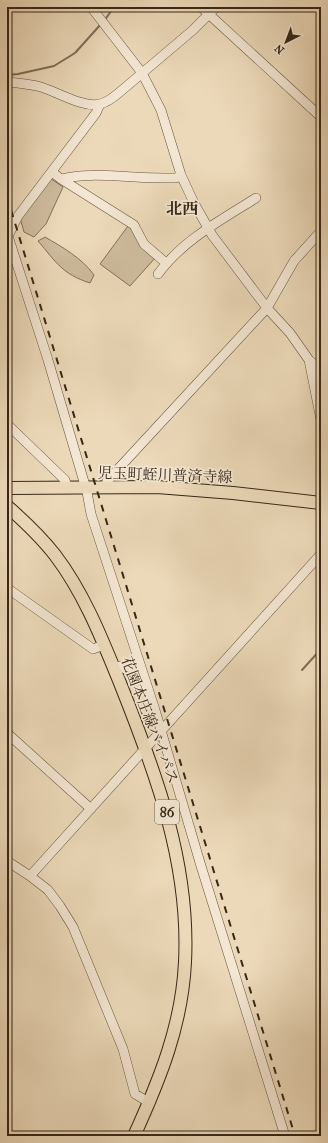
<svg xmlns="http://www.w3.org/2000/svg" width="328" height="1143" font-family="'IM FELL French Canon','Noto Serif JP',serif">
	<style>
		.green { fill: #cdbb9d; stroke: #82715a }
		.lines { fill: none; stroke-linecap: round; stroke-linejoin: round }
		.stream { stroke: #7e6d57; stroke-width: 2 }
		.minor-casing { stroke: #645440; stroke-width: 10 }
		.major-casing { stroke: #362717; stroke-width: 14 }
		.minor { stroke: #f3e6d2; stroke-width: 9 }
		.major { stroke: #ecd9b9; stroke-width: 12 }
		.rail { stroke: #362717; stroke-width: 2; stroke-dasharray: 7 7; stroke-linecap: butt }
		.labels { text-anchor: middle; stroke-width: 3.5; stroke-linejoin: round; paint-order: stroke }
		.shield { fill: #f3e6d2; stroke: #6f604f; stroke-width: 1 }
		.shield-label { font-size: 14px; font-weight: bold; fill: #362717 }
		.street-label { font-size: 15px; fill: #362717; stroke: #f3e6d2 }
		.neighbourhood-label { font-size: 16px; font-weight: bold; fill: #362717; stroke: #f3e6d2 }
	</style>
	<rect width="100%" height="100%" fill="#ecd9b9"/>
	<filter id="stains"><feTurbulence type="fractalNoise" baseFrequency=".005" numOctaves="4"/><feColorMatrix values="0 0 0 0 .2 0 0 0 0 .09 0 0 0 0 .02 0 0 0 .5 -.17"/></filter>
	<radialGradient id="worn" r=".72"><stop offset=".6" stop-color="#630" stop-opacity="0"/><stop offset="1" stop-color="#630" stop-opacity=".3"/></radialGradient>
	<path class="green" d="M50,178L63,187L46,224L34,237L24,232L20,218Z
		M128,226L134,230L156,257L130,286L100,264Z
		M45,237C62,247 82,258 94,275L90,283C62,274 56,262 38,241Z"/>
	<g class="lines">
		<path class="stream" d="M319,7L321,9
			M104,21L114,7
			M7,75L18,74L54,66L75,53L101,24
			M302,670L321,649"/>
		<defs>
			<path id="minor" d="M91,7L142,73L161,110L181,175L194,203L212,235L267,308L290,333L309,360L321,420
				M201,7L321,117
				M7,82C19,83 30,84 41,87C57,92 83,108 100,104C109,102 115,96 121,91L193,30L216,7
				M52,172L61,179L134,225L144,244L166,263
				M61,179C85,173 111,176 135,177C149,178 162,178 176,178L181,175
				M7,233L48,360L87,492L91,514L155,710L201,866L285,1136
				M7,238L18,216L96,113L100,104
				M158,274C183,240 221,220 256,198
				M309,360L321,370
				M7,424L65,480L67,487
				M106,487L107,481L267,308L294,261L321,231
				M7,588L93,649L104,645
				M114,668L120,666L145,681
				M7,733L91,809
				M7,861L30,876L48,890L60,906L73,927L123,1049L135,1094L150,1103
				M30,876L321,554"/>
			<path id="major" d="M7,488L157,487L233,493L321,503
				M7,506C24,521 41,537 55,555C84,593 102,639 120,683C156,773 190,864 185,962C182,1025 160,1079 134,1136"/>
		</defs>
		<use href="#minor" class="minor-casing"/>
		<use href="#major" class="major-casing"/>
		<use href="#minor" class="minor"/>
		<use href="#major" class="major"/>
		<path class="rail" d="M7,197L295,1136"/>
	</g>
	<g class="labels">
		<rect class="shield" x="155" y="800" width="24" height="24" rx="3"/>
		<g class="shield-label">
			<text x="167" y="817">86</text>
		</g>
		<g class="street-label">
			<text transform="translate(165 475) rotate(2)" y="5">児玉町蛭川普済寺線</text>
			<text transform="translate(150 720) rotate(69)" y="5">花園本庄線バイパス</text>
		</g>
		<g class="neighbourhood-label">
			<text x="182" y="214">北西</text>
		</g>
	</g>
	<rect width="328" height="1143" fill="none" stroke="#ecd9b9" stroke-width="24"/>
	<rect x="8" y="8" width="312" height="1127" fill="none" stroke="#362717" stroke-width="2"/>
	<rect x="12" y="12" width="304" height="1119" fill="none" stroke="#362717"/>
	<g transform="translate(286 42) rotate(222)" stroke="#f3e6d2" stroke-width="3" paint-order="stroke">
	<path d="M0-3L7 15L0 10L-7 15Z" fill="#362717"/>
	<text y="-6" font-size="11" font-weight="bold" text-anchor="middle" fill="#362717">N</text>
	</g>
	<rect width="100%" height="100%" filter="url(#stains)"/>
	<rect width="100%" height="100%" fill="url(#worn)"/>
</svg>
